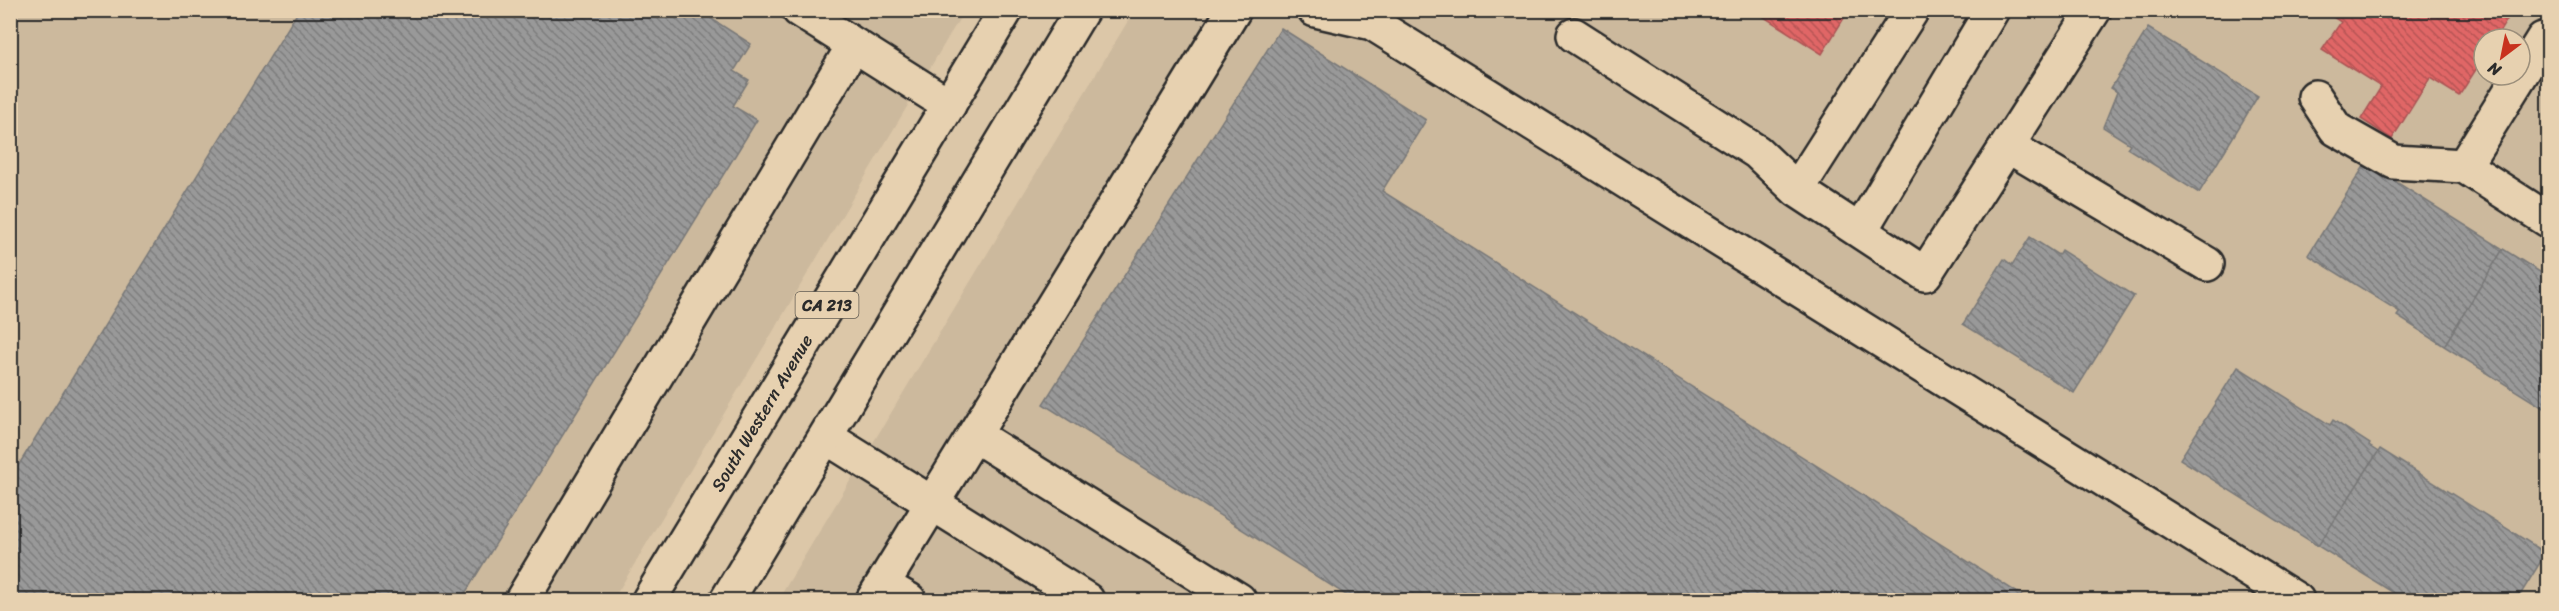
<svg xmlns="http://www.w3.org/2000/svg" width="2559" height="611" font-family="Sriracha,sans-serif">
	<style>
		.built { fill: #ccb99d; fill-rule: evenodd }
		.shops { fill: url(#shops-back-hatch); stroke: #aa5454; stroke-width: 1.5 }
		.industry { fill: url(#industry-back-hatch); stroke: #787878; stroke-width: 1.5 }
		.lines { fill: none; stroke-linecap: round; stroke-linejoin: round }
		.minor-casing { stroke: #2b2b2b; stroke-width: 38 }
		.major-casing { stroke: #2b2b2b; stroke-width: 38 }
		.minor { stroke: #e7d1b0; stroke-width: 33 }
		.major { stroke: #e7d1b0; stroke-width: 33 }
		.labels { text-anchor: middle; stroke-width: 6; stroke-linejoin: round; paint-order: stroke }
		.shield { fill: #e7d1b0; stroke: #635d53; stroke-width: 1.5 }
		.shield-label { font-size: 16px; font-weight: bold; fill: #2b2b2b }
		.street-label { font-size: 18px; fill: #2b2b2b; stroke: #e7d1b0 }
	</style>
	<defs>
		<pattern id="shops-back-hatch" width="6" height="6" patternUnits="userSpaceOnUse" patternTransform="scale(1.5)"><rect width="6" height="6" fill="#e06666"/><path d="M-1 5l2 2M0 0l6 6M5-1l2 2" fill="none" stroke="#b65454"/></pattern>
		<pattern id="industry-back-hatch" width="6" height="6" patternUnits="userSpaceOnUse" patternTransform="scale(1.5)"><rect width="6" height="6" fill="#999"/><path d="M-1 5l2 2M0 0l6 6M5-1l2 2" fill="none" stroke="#7d7d7d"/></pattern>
	</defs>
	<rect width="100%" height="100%" fill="#dcc7a8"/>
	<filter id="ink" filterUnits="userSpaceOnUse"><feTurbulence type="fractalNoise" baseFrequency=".0167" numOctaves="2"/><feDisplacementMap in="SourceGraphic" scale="12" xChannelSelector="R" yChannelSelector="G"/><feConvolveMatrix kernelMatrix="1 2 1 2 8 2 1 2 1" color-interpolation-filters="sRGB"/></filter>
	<g filter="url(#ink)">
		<path class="built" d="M10,11H964L613,600H11Z
			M1134,11H2548V600H778ZM2484,39H2520V75H2484Z"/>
		<path class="shops" d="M1753,10H1849L1822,54Z
			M2322,10H2513L2495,39H2484V57L2459,96L2430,78L2392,139L2361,119L2381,87L2322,50L2341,22Z"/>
		<path class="industry" d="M299,10H698L751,44L734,71L749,80L733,106L757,120L461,600H10V479Z
			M1281,28L1426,120L1382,191L2029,600H1354L1043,404Z
			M2148,28L2258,96L2199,193L2127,148L2130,144L2103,127L2117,92L2111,88Z
			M2366,163L2503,249L2444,346L2397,316L2400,312L2308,255Z
			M2030,237L2058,255L2061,250L2134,296L2074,393L1963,324L2004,259L2012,265Z
			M2503,249L2548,277V411L2444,346Z
			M2238,367L2330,425L2333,420L2370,444L2369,446L2378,452L2318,546L2180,459Z
			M2380,449L2546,553L2517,600H2405L2318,546Z"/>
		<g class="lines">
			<defs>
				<path id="minor" d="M799,10L949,105
					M1315,10L1372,23L2297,600
					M1574,35L1757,152L1797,190L1925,274L2094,10
					M2315,97L2336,129L2394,162L2464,166L2548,220
					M2008,146L2207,264
					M2464,166L2543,39
					M1797,190L1912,10
					M1860,231L1992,10
					M976,436L1239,600
					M826,437L1087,600
					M883,585L909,600
					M522,600L854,45
					M873,600L1234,10"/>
				<path id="major" d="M649,600L1006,10
					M727,600L1082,10"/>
			</defs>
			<use href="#minor" class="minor-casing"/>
			<use href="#major" class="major-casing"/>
			<use href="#minor" class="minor"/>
			<use href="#major" class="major"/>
		</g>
	</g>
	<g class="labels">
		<rect class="shield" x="795.5" y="292" width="63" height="26" rx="4.5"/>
		<g class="shield-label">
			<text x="827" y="311">CA 213</text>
		</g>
		<g class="street-label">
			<text transform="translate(762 413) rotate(-59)" y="6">South Western Avenue</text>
		</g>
	</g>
	<rect width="2559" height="611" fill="none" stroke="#e7d1b0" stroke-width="36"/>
	<rect x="18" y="18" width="2523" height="575" fill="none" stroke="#2b2b2b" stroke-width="2" filter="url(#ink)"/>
	<g transform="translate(2502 57) rotate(212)"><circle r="28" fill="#e7d1b0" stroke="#9c8f7b" stroke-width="1.5"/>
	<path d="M0-4.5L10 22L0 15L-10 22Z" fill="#c8321e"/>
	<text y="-9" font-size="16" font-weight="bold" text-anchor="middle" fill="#2b2b2b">N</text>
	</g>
</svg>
